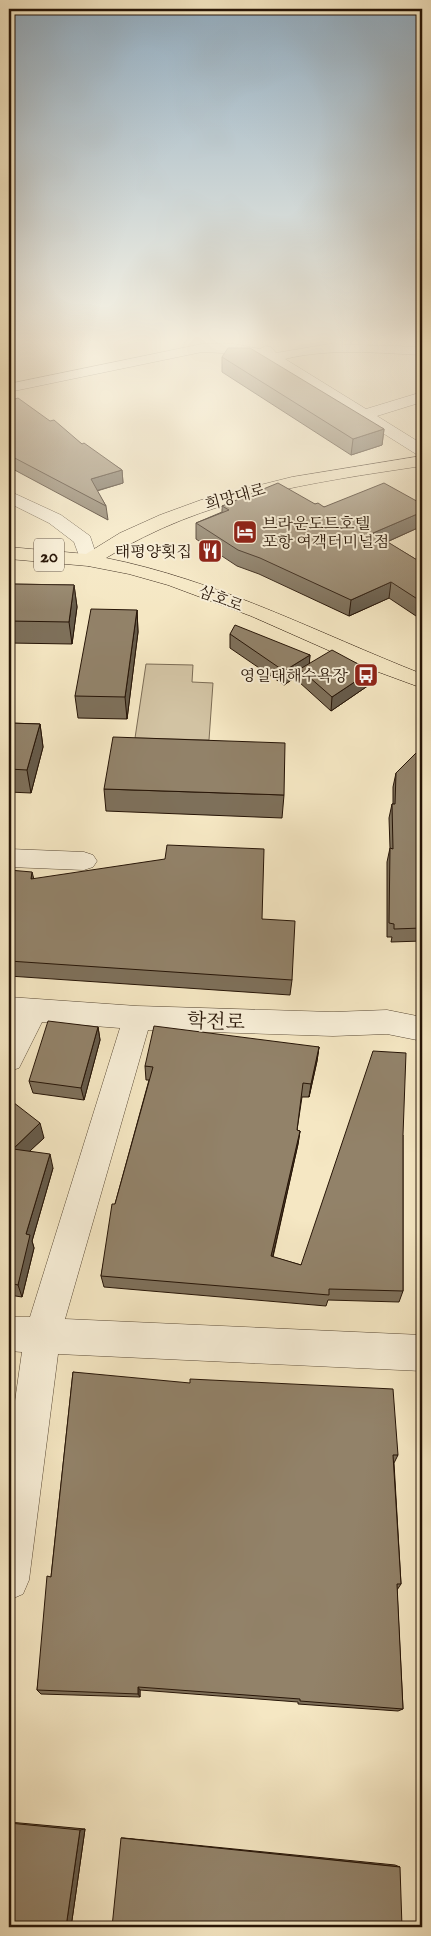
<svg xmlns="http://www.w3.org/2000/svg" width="431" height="1936" font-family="'IM FELL English','Noto Serif KR',serif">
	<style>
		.green { fill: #d2c3a3; stroke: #7c6c55 }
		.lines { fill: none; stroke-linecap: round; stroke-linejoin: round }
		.minor-casing { stroke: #5a4a36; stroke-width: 1 }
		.major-casing { stroke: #271507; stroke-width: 1 }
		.minor { fill: #f8efd8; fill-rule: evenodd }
		.major { fill: #f5e7c3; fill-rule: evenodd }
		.wall { fill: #7e705a; stroke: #271507 }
		.shaded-wall { fill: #665b4a; stroke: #271507 }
		.building { fill: #928269; stroke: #271507 }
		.labels { text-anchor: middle; stroke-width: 4; stroke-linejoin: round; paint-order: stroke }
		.far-street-label { font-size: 16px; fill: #271507; stroke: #f8efd8 }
		.far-poi-label { font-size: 16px; fill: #271507; stroke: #f8efd8; text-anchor: end }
		.shield { fill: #f8efd8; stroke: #665646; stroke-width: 1 }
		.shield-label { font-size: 19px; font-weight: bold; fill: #271507 }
		.street-label { font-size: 20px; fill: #271507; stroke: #f8efd8 }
	</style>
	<rect width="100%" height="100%" fill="#f5e7c3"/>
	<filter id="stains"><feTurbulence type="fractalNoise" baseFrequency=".004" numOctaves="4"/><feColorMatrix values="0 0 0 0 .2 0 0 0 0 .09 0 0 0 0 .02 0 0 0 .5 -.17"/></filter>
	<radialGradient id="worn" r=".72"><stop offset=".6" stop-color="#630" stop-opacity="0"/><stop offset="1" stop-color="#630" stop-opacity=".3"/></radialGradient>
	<path class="green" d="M146,664L193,665L192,682L213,683L209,740L135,738Z"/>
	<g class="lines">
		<defs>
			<path id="minor" d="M202,344H234L260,349L266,346L271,347L276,353L329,344L422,347V355C376,353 330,348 285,359L366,409L422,392V402L377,416L422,444V456L416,454L278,367L258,358L244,354L202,352L9,392V384Z
				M9,491L61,515L90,536L98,560L96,564L89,566L82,564L74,542L49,523L9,503Z
				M9,849L84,852L93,855L97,861L93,867L84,870L9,867Z
				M9,997L137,1006L333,1012L387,1010L422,1017V1041L387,1034L333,1036L148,1030L65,1319L422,1335V1371L58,1354L29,1580L23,1594L9,1600V1443L22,1352L9,1351V1317H30L120,1028L42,1022L19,1068L9,1071V1031L14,1020L9,1019Z"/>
			<path id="major" d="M422,456V466C309,483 205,497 106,558C217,580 318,633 422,674V688L373,670L251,616L168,585L129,574L88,566L9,559V547L86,554L120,533L160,515L201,500L292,477Z"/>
		</defs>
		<use href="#minor" class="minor-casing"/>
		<use href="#major" class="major-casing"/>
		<use href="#minor" class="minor"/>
		<use href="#major" class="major"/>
	</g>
	<path class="wall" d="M222,357L384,429L382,445L351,455L222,372Z
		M9,401L82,444L122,470L123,483L97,491L106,506L108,520L9,467Z
		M315,504L324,507L422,504V526L387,542L422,563V620L389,598L349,616L259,574L237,566L196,539V523L222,512V506Z
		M9,584L74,585L77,607L72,644L9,643Z
		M137,610L138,632L127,719L78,718L75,696Z
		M230,634L310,655L309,663L369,685L331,711L299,682L300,674L284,685L230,648Z
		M9,723L40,724L43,747L31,793L9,792Z
		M422,747V941L391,942L392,937H387V862L390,848L389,818L392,804H393V787L396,773Z
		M104,789L284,795L282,818L106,811Z
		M9,870L34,879L262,919L292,980L290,995L9,976Z
		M98,1027L100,1040L84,1100L33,1093L29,1081Z
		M319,1047L317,1061L309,1097H302L297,1130L300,1131L298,1144L273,1257L301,1265L403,1135V1291L399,1302L328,1300L326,1306L104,1287L101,1276L115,1204L149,1080H146L145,1066Z
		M9,1099L44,1138L29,1151L53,1168L32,1241L34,1248L22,1297L9,1295Z
		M73,1372L398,1455L394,1463L401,1584L397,1590L403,1709L398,1711L298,1704V1702L140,1690V1697L41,1694L37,1690L51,1577Z
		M9,1822L85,1829L71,1927H9Z
		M121,1838H124L395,1865L400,1867Z"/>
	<path class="shaded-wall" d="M384,429L382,445L351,455L353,439Z
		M122,470L123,483L92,492L91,479Z
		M422,512V526L371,549L373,533Z
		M391,582L389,598L349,616L351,600Z
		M74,585L77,607L72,644L69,622Z
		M137,610L138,632L127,719L125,697Z
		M310,655L309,669H300V674L284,685V671Z
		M371,671L369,685L331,711L332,697Z
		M40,724L43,747L31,793L27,770Z
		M32,872L36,887L31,879Z
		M98,1027L100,1040L84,1100L81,1088Z
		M319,1047L317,1061L309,1097L311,1084Z
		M40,1123L44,1138L17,1163L13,1149Z
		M300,1131L298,1144L270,1268L271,1256Z
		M50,1154L53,1168L32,1241L34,1248L22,1297L18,1285L26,1234Z
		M138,1687L140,1690V1697L138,1694Z
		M85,1829L71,1927H66L80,1830Z"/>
	<path class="building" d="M228,348H250L384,429L353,439L222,357Z
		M18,398L50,421L54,420L82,444L84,443L122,470L91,479L106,506L9,455V401Z
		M278,483L315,504L318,503L324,507L384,483L422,504V512L373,533L422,563V602L391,582L351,600L260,558L238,550L196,523L229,510L222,506Z
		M9,584L74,585L69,622L9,621Z
		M91,609L137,610L125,697L75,696Z
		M235,625L310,655L284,671L230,634Z
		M332,650L371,671L332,697L300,669Z
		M9,723L40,724L27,770L9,769Z
		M113,737L285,743L284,795L104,789Z
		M422,747V928L394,929V924L389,923L390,848L393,849L392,804H395L396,773Z
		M167,845L264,849L262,919L295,921L292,980L9,961V870L32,872L31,879L165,859Z
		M48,1021L98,1027L81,1088L29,1081Z
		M154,1026L319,1047L311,1084L303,1083L297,1130L300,1131L271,1256L301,1265L373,1051L406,1053L403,1135V1291L329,1289V1295L101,1276L112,1204H115L153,1067L145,1066Z
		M9,1099L40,1123L13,1149L50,1154L26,1234L30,1235L18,1285L9,1283Z
		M73,1372L190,1383V1379L393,1389L398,1455H393L401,1584H397L403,1709L300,1701V1699L138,1687V1694L37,1690L47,1576L51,1577Z
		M9,1823L80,1830L66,1927H9Z
		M121,1838L400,1867L402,1927H112Z"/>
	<linearGradient id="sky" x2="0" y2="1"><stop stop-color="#91acc0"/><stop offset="0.56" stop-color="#faf4e4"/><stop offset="1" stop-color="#faf4e4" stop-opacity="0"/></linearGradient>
	<rect width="431" height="610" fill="url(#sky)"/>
	<defs>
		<symbol id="hotel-square" viewBox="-11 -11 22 22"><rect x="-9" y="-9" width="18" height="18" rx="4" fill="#8f2418" stroke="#f8efd8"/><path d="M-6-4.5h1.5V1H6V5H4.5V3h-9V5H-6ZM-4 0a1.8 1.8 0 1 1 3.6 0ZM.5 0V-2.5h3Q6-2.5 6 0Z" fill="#fff"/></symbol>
		<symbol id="restaurant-square" viewBox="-11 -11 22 22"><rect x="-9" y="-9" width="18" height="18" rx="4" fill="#8f2418" stroke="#f8efd8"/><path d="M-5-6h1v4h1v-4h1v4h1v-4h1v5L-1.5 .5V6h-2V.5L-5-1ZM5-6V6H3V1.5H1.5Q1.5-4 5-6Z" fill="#fff"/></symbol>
		<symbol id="bus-square" viewBox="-11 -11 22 22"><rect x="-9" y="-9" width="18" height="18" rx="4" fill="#8f2418" stroke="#f8efd8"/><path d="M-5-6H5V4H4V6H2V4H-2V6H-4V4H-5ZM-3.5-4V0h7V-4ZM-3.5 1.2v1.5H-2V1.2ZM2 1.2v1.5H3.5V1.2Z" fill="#fff"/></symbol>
	</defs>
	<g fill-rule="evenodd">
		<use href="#hotel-square" x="231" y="518" width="28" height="28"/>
		<use href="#restaurant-square" x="196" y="537" width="28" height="28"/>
		<use href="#bus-square" x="352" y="661" width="28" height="28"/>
	</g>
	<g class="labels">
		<g class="far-street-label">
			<text transform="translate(235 496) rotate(-15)" y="6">희망대로</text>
			<text transform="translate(221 598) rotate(21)" y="6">삼호로</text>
		</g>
		<g class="far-poi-label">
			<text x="262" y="529" text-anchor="start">브라운도트호텔<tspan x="262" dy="18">포항 여객터미널점</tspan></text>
			<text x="192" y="557">태평양횟집</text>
			<text x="348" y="681">영일대해수욕장</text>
		</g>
		<rect class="shield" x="34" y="538.5" width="30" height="33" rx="4"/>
		<g class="shield-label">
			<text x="49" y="562">20</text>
		</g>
		<g class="street-label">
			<text transform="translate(216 1021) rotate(2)" y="7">학전로</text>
		</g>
	</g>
	<rect width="431" height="1936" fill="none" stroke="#f5e7c3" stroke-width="30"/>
	<rect x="10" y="10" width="411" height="1916" fill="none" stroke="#271507" stroke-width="2.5"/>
	<rect x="15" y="15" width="401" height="1906" fill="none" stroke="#271507"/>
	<rect width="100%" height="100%" filter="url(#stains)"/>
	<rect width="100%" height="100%" fill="url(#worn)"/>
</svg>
